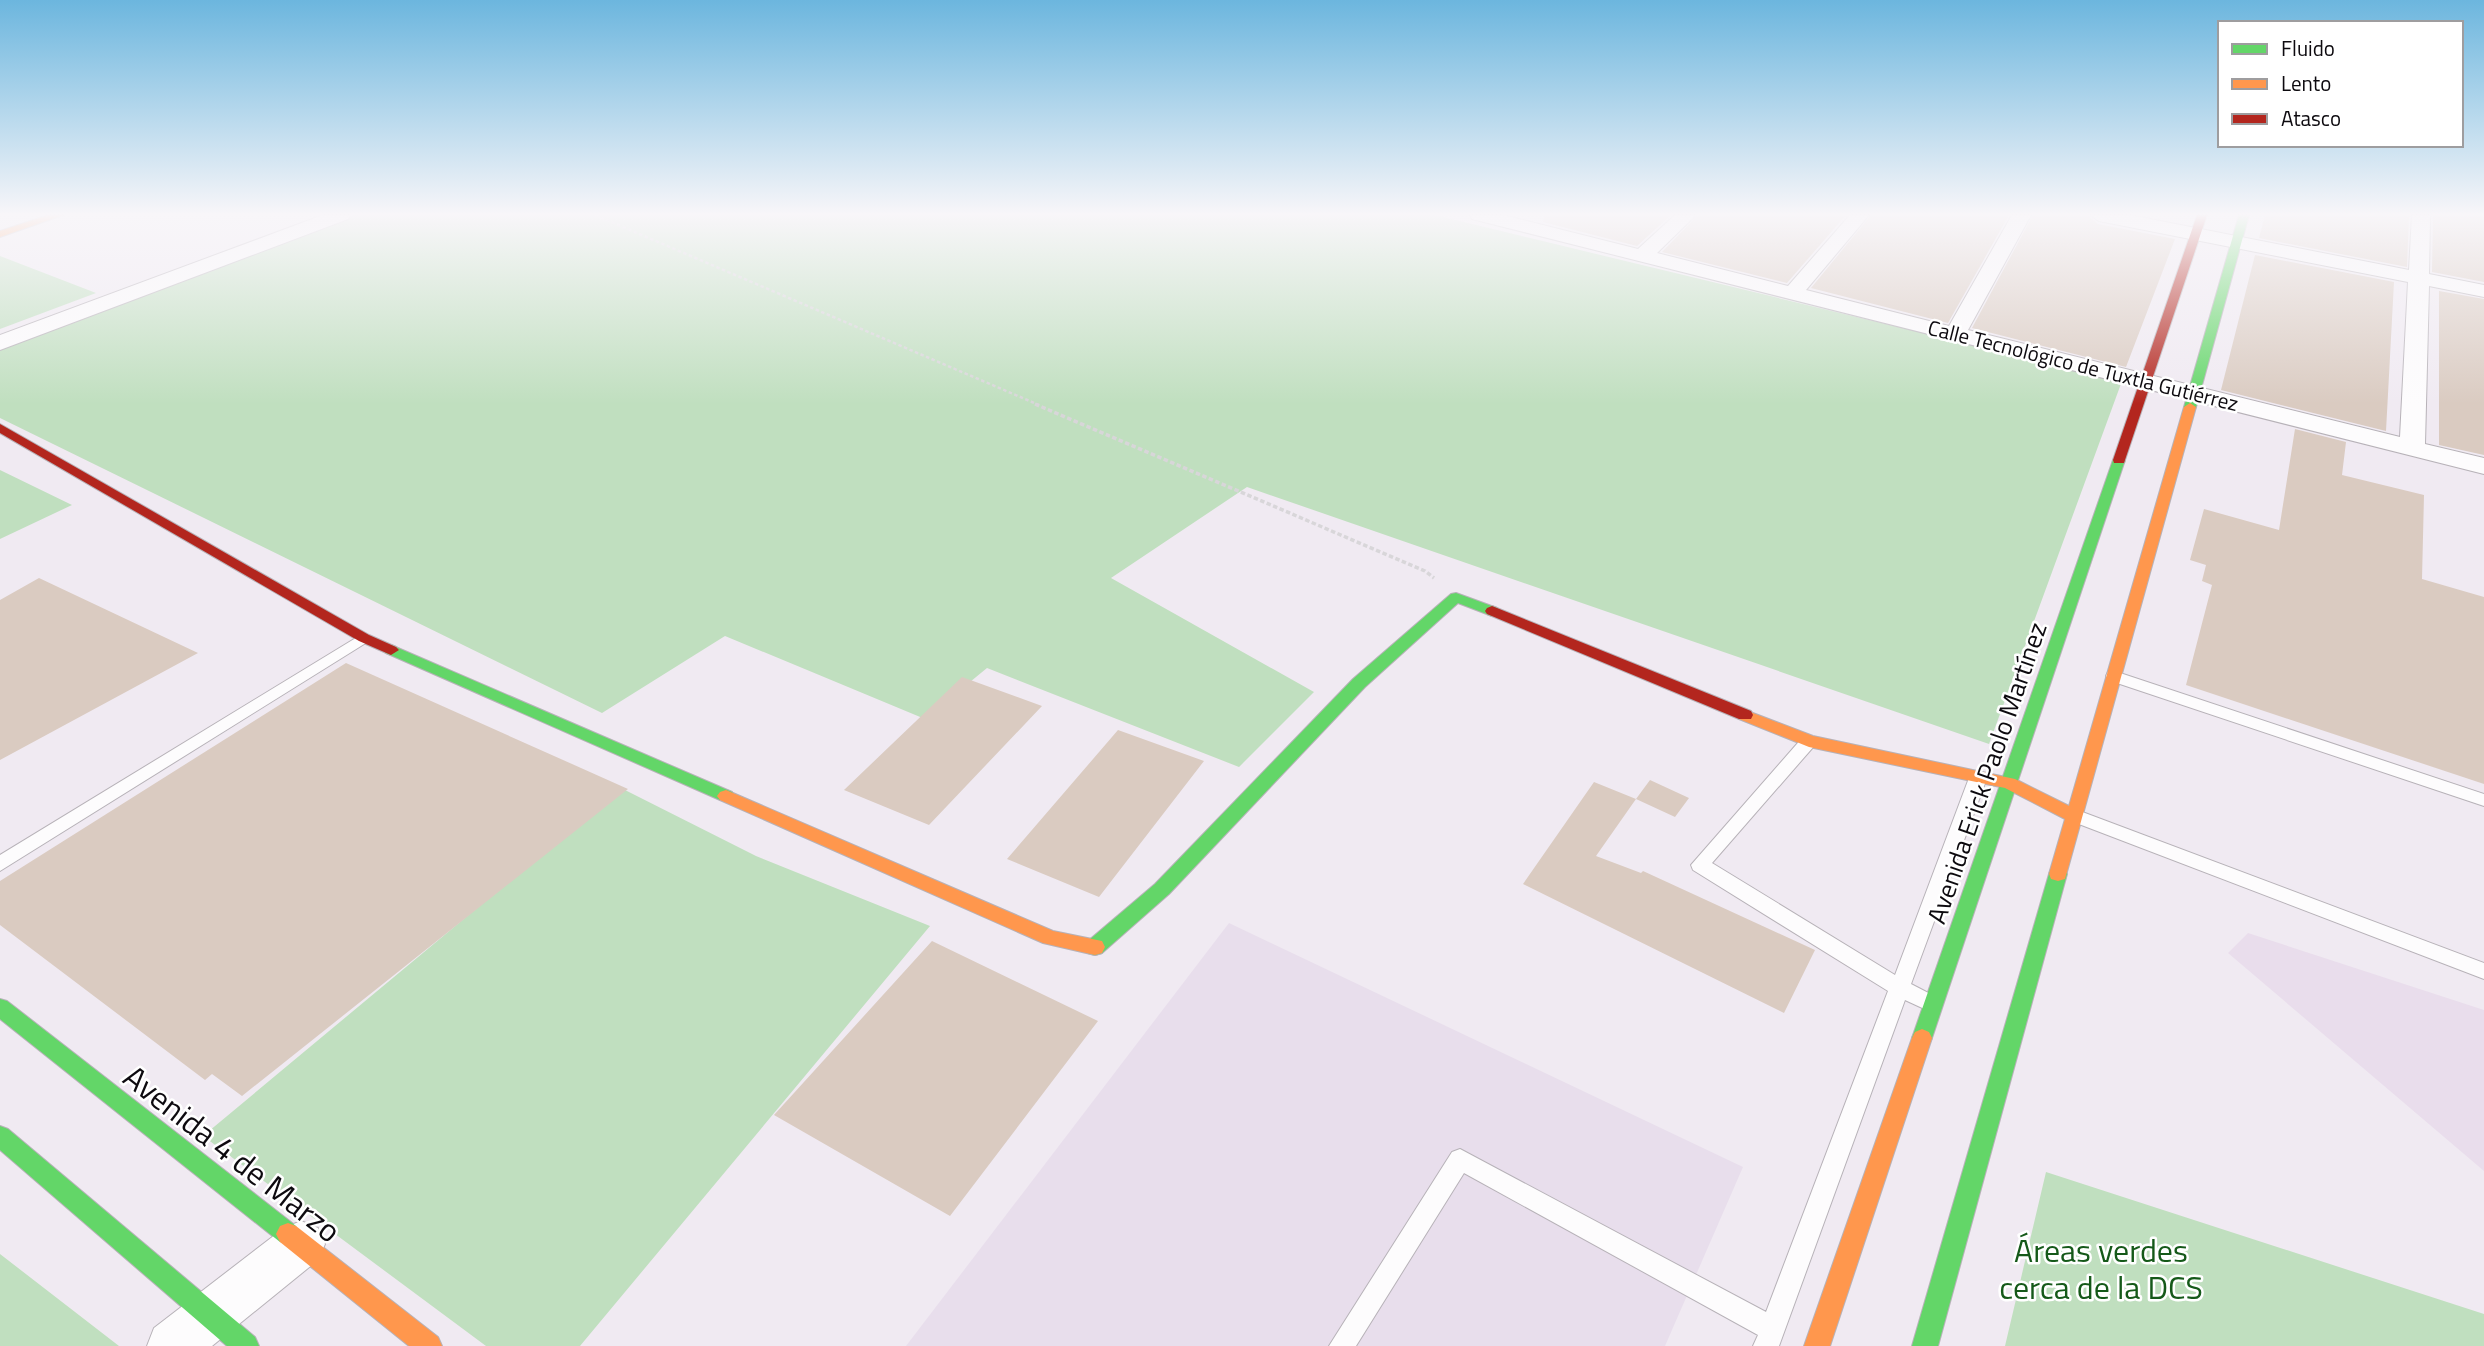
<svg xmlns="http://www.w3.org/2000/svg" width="2484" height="1346" font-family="'Titillium Web',sans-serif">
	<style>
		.commercial { fill: #e8deec }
		.built { fill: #e9ddec }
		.green { fill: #c0dfbf }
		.building { fill: #dacbc1 }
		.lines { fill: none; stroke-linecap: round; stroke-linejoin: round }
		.lane-casing { stroke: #b7b2b8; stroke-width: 2 }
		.street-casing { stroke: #b7b2b8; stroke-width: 2 }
		.fast-casing { stroke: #b7b2b8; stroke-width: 2 }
		.slow-casing { stroke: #b7b2b8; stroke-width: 2 }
		.jam-casing { stroke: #b7b2b8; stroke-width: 2 }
		.path-far1 { stroke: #d8d6d9; stroke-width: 2.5; stroke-dasharray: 3.5 2.5; stroke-linecap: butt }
		.path { stroke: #d8d6d9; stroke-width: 3.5; stroke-dasharray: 4.5 2.5; stroke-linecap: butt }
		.lane { fill: #fdfcfd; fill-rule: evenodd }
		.street { fill: #fdfcfd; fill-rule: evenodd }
		.fast { fill: #63d668; fill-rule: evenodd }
		.slow { fill: #ff974d; fill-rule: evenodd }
		.jam { fill: #b3261e; fill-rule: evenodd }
		.labels { text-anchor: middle; stroke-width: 5; stroke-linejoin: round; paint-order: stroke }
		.far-street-label { font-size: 21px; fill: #0d0a0f; stroke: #fff }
		.street-label { font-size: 26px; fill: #0d0a0f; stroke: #fff }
		.near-street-label { font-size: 32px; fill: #0d0a0f; stroke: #fff }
		.near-park-label { font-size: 32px; fill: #155919; stroke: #fff }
	</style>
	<rect width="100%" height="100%" fill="#f0eaf2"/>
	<path class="commercial" d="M1229,923L1743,1167L1665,1346H906Z"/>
	<path class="built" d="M2248,933L2484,1010V1171L2228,953Z"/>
	<path class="green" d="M353,215H1435L2122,381L1989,744L1247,487L1111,578L1314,692L1239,767L987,668L925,719L725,636L602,713L0,418V349Z
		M0,256L96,293L0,329Z
		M0,470L72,505L0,539Z
		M621,788L756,856L930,926L580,1346H486L203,1136Z
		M2046,1172L2484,1314V1346H2005Z
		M0,1254L119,1346H0Z"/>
	<path class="building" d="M1544,215H1671L1637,246L1543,222Z
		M1698,215H1846L1787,283L1662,252Z
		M1871,215H2009L1948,323L1811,288Z
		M2033,215H2087L2098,224L2175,239L2126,367L1972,328Z
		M2265,215H2409L2407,267L2259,238Z
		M2433,215H2484V282L2432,272Z
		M2255,255L2394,282L2386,431L2221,390Z
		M2439,291L2484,299V455L2439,445Z
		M2295,429L2346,442L2342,475L2424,495L2422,579L2484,597V784L2186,685L2212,585L2202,581L2206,565L2190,560L2204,509L2279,530Z
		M39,578L198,653L0,760V600Z
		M346,663L628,789L242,1096L212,1074L205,1080L0,925V881Z
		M962,677L1042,706L929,825L844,790Z
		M1118,730L1204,761L1099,897L1007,859Z
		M1650,780L1689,798L1675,817L1636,799Z
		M1594,782L1636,799L1596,856L1641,873L1643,871L1815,950L1784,1013L1523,884Z
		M932,941L1098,1021L950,1216L774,1115Z"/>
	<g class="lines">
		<defs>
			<path id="lane" d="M364,633L372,638L369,641L0,871V855Z
				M2114,671L2484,794V806L2108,680L2106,676L2108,672Z
				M1809,735L1817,741L1815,745L1712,863L1895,975L1969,778L1972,774H1984L1987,778L1911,984L1938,998L1941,1004L1938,1010L1931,1012L1905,1000L1779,1346H1753L1758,1335L1464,1173L1356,1346H1329L1452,1152L1460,1149L1766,1312L1888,991L1693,870L1691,865L1803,737Z
				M2077,810L2484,963V979L2071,821L2068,816L2071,811Z"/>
			<path id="street" d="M323,215H350L348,219L0,350V335Z
				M1470,215H1503L1638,249L1675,215H1696L1657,253L1788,286L1850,215H1869L1806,290L1949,326L2012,215H2031L1968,330L2400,437L2408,282L2099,221L2090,215H2130L2409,270L2412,215H2430L2429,274L2484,285V297L2429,286L2425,444L2484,458V474L1472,219Z
				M301,1221L318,1228L325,1244L318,1260L212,1346H147L154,1328L284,1228Z"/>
			<path id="fast" d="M2239,215H2249L2196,407L2194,410H2186L2184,407Z
				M2119,456L2125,460L1932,1038L1929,1044L1922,1047L1915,1044L1912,1038L2113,460Z
				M1456,593L1497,608L1499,611L1492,616L1458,603L1365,687L1169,894L1102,953L1095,955L1088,953L1085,947L1088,941L1155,884L1353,679L1451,594Z
				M391,645L732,792L735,796L732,800H720L386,653L383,650Z
				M2058,867L2065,869L2067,874L1938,1346H1912L2049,874L2051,869Z
				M0,999L7,1001L296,1226L300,1234L296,1242L288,1245L280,1242L0,1019Z
				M0,1126L8,1129L255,1337L259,1346H227L0,1150Z"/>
			<path id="slow" d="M48,215H63L0,237V231Z
				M2190,403L2196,407L2065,879L2058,881L2051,879L2049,874L2065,819L2005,788L1809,747L1739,719L1737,715L1745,710L1813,736L2015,779L2069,806L2184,407Z
				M726,790L1053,931L1102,941L1105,947L1102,953L1095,955L1043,943L720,800L717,796L720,792Z
				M1922,1029L1929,1032L1932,1038L1830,1346H1804L1912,1038L1915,1032Z
				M288,1223L296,1226L438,1337L442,1346H409L280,1242L276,1234L280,1226Z"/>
			<path id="jam" d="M2197,215H2207L2125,460L2124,463H2114L2113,460Z
				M0,424L369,635L396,647L399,650L391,655L359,641L0,433Z
				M1492,606L1751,711L1753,715L1751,719H1739L1487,614L1485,611L1487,608Z"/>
		</defs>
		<use href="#lane" class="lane-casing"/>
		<use href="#street" class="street-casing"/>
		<use href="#fast" class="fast-casing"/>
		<use href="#slow" class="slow-casing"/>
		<use href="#jam" class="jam-casing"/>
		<path class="path-far1" d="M595,215L1039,405"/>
		<path class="path" d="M1035,404L1425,571L1434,578"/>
		<use href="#lane" class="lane"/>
		<use href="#street" class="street"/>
		<use href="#fast" class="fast"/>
		<use href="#slow" class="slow"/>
		<use href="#jam" class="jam"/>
	</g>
	<linearGradient id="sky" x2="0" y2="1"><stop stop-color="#6cb6de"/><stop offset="0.53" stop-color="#f8f6f9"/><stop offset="1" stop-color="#f8f6f9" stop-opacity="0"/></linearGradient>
	<rect width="2484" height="404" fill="url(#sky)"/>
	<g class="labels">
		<g class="far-street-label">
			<text transform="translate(2083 366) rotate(14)" y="7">Calle Tecnológico de Tuxtla Gutiérrez</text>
		</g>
		<g class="street-label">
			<text transform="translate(1987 773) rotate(-71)" y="9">Avenida Erick Paolo Martínez</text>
		</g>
		<g class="near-street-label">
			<text transform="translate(232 1154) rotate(38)" y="11">Avenida 4 de Marzo</text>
		</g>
		<g class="near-park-label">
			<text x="2101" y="1262">Áreas verdes<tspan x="2101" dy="37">cerca de la DCS</tspan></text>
		</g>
	</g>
	<rect x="2218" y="21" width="245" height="126" fill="#ffffff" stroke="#9e9d9f" stroke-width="2"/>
	<rect x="2232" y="44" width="35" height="10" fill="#63d668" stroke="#9e9d9f" stroke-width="2"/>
	<text x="2281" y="56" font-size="21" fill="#0d0a0f">Fluido</text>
	<rect x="2232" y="79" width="35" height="10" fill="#ff974d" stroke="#9e9d9f" stroke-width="2"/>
	<text x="2281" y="91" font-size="21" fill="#0d0a0f">Lento</text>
	<rect x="2232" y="114" width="35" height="10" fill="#b3261e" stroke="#9e9d9f" stroke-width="2"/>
	<text x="2281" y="126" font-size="21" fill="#0d0a0f">Atasco</text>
</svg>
